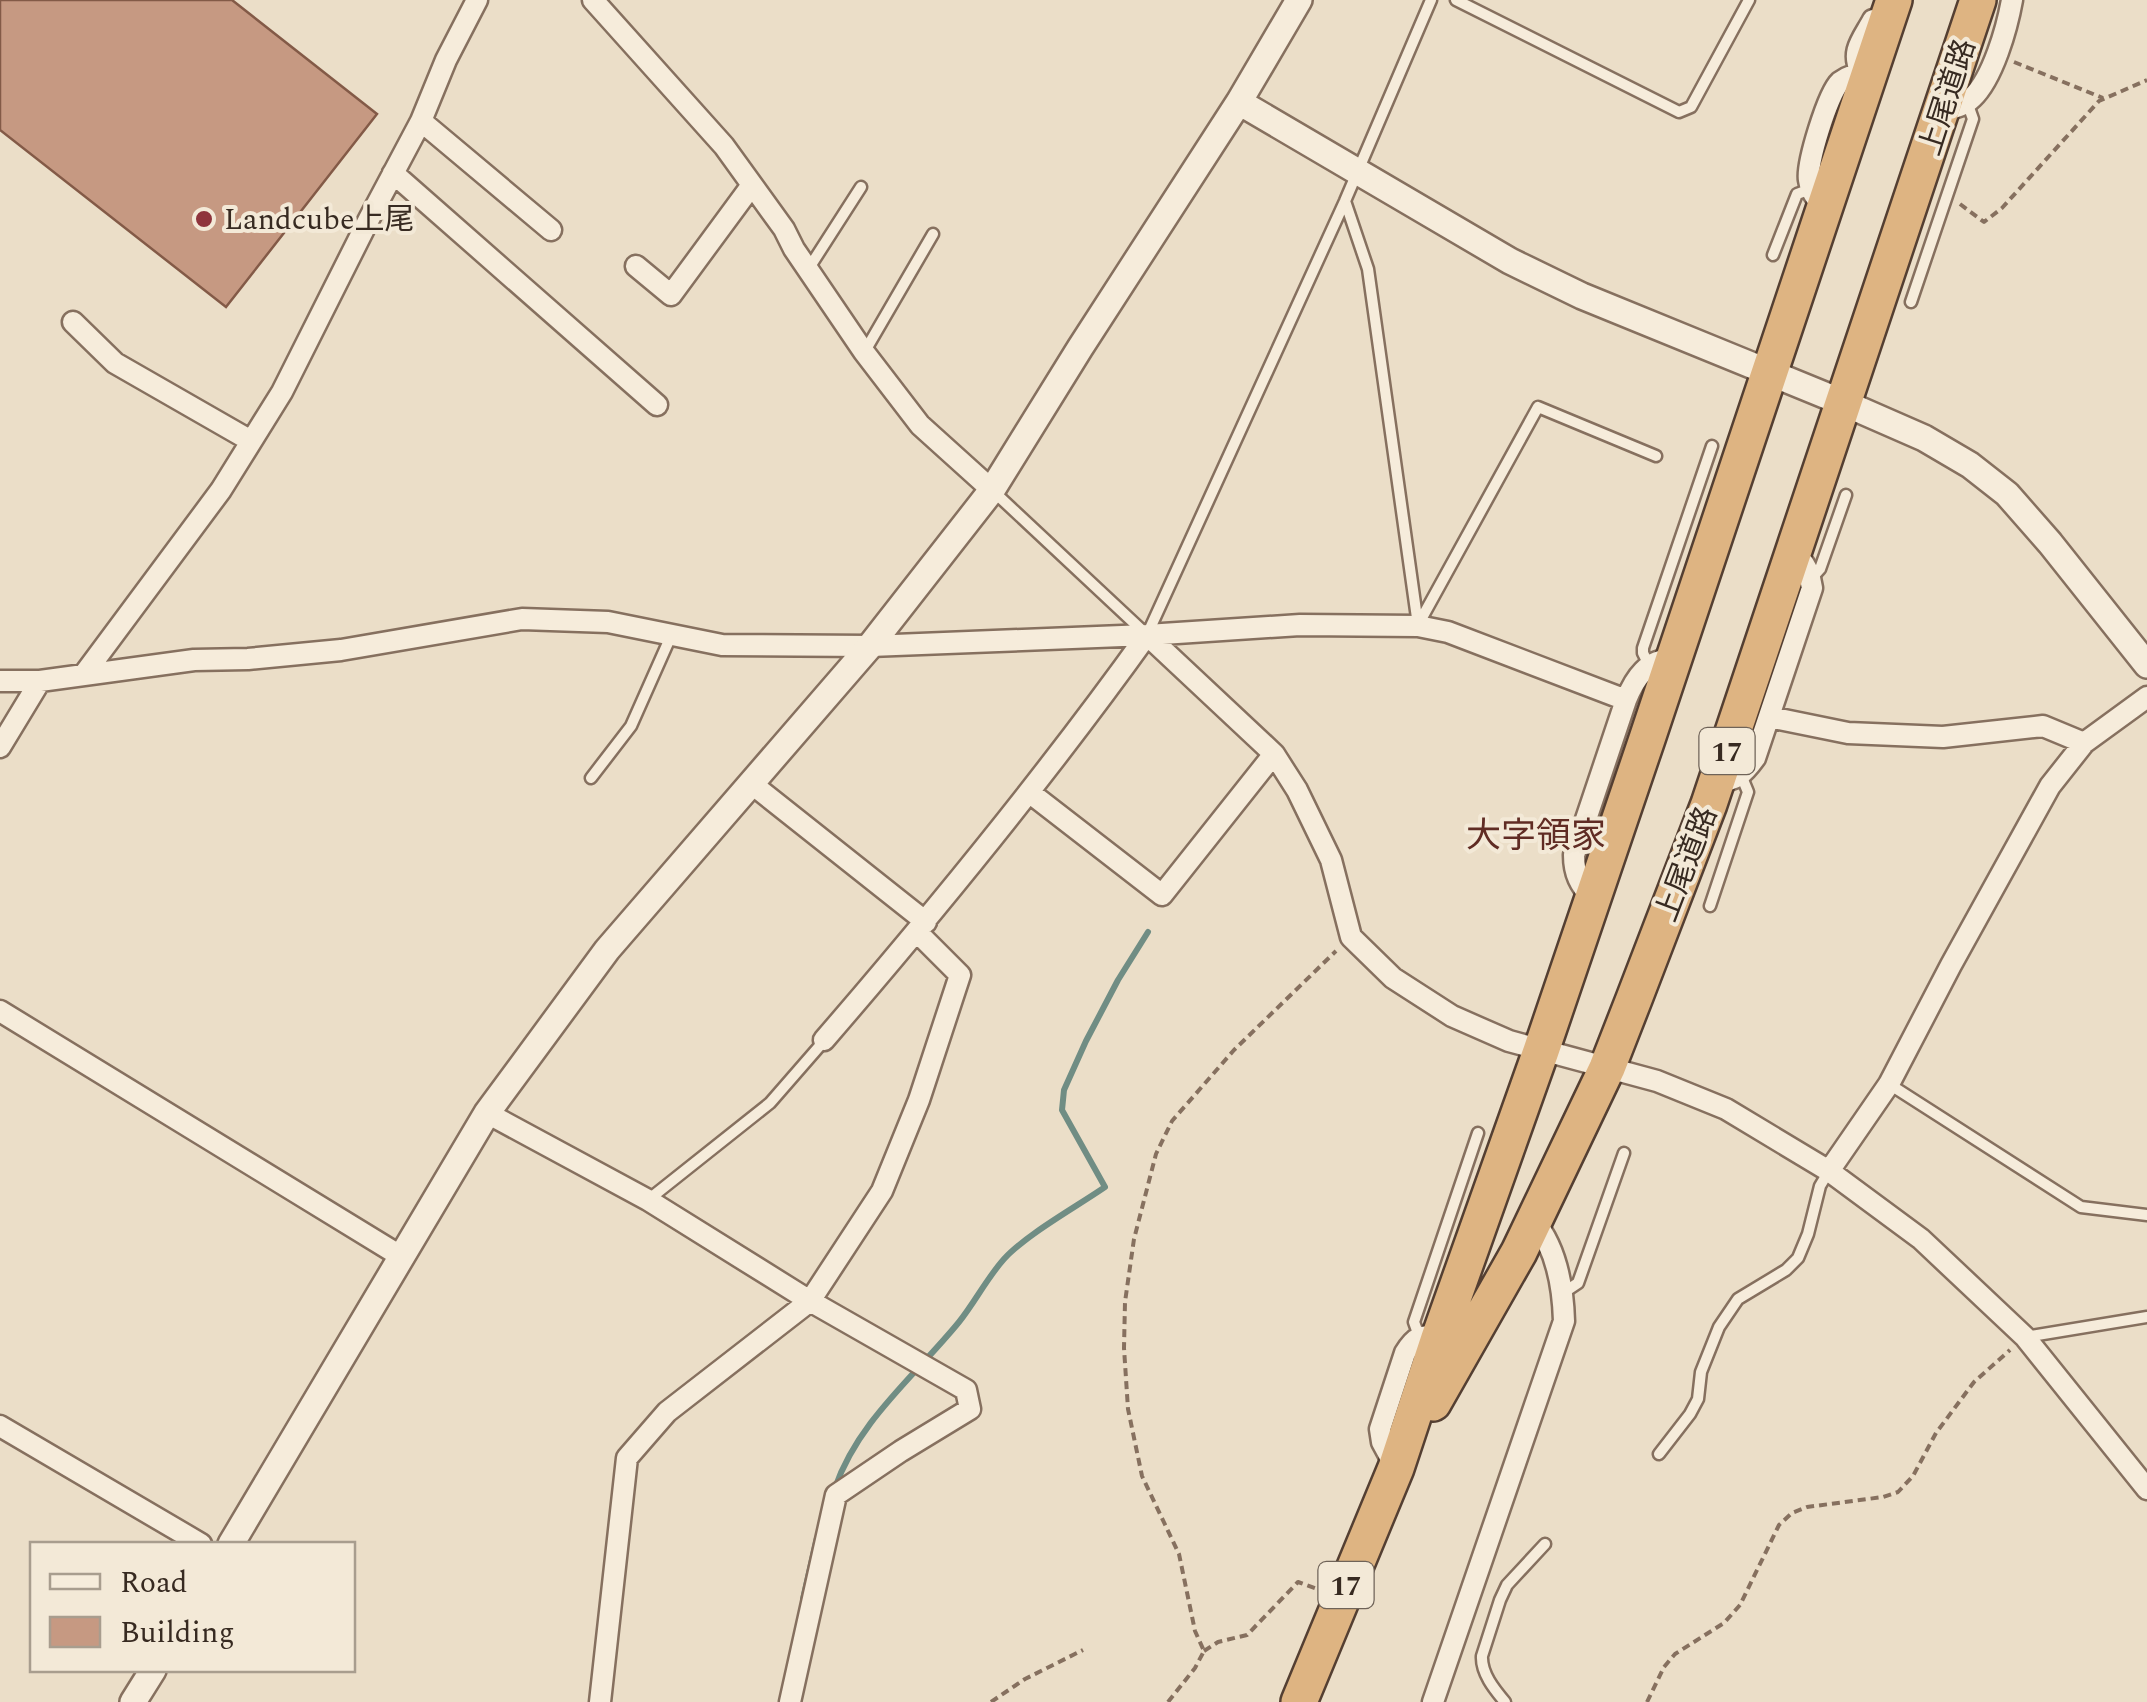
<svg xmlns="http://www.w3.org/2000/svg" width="2147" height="1702" font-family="Spectral,'Noto Sans JP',serif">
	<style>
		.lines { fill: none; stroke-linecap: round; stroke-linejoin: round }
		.stream { stroke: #708d84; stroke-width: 6 }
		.building { fill: #c69982; stroke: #835a47; stroke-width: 2.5 }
		.service-casing { stroke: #86705f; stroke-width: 15 }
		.minor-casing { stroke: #86705f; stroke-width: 25 }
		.tertiary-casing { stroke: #86705f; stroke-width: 30 }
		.trunk-casing { stroke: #543f32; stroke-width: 40 }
		.path { stroke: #86705f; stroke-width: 4; stroke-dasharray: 8 5; stroke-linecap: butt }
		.service { stroke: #f6ecdb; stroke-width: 10 }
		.minor { stroke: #f6ecdb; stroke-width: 20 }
		.tertiary { stroke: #f6ecdb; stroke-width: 25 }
		.trunk { stroke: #deb482; stroke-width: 35 }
		.poi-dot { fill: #8f343c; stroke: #f3e9d7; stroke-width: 4 }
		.labels { text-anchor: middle; stroke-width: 8; stroke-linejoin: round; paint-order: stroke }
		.shield { fill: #f3e9d7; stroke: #6f6358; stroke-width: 2.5 }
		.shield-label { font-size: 28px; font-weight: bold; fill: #372a21 }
		.street-label { font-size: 30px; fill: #372a21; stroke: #f3e9d7 }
		.poi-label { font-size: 30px; fill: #372a21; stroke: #f3e9d7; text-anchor: start }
		.quarter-label { font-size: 35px; fill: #602c24; stroke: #f3e9d7 }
	</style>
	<rect width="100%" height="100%" fill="#ebdec8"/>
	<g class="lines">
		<path class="stream" d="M835,1488C858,1421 915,1376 959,1322C975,1302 987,1278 1004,1259C1027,1234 1076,1207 1105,1187L1062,1110L1064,1090L1086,1041L1118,980L1148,932
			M803,1599L817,1538"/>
	</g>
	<path class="building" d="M0,0H232L377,114L226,307L0,130Z"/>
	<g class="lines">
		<defs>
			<path id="service" d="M1456,0L1679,112L1691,107L1749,0
				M1345,201L1368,269L1418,625
				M1773,255L1797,194L1811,189
				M809,268L861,187
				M1911,302L1973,119L1967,102
				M865,351L933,234
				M992,490L1147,635L1345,201L1431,0
				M1811,579L1820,569L1846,495
				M1418,625L1538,407L1656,456
				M1649,665L1643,653V648L1712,446
				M591,778L631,726L671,636
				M1710,906L1748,792L1741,775
				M1889,1084L2081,1207L2147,1215
				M648,1200L770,1103L824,1041
				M1563,1293L1578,1283L1624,1153
				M1419,1336L1414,1322L1478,1133
				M2025,1337L2147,1317
				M1659,1454L1690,1414L1698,1399L1701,1372L1719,1327L1738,1299L1786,1270L1798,1258L1808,1234L1820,1186L1829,1171
				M1505,1702C1494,1689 1481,1673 1482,1656L1500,1600L1507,1585L1545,1544"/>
			<path id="minor" d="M593,0L724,146L784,229L794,249L864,352L920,425L992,490
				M1861,72C1850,51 1863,39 1873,20
				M1942,111C1953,108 1964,106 1972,98C1993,78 2007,28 2012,0
				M421,121L551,230
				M393,173L657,405
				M1825,207C1816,199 1811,192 1809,180C1806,165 1828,93 1840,82C1848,76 1860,72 1870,72
				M636,266L671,295L752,185
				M73,322L115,363L251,441
				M85,673L221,490L282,392L369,219L421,121L446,60L477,0
				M0,681H40L194,660L248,659L341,650L522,619L608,622L722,645L870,646L1147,635L1274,754L1297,790L1331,860L1351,937L1393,978L1452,1016L1509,1041L1657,1081L1726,1109L1829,1171L1921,1239L2025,1337L2147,1489
				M1769,717L1848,733L1943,737L2043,726L2084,743
				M0,747L40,681
				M1716,783C1737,779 1742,776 1755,758L1812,588L1809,573L1804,564L1793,554
				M752,784L926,922
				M1029,792L1162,895L1274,754
				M1592,898C1580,885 1574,874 1574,855L1626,700C1635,678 1647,659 1674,659
				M0,1011L402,1257
				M824,1040C937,909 1046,776 1147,635L1300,625L1418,626L1448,632L1626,700
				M487,1113L648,1200L810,1301L966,1390L970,1409L901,1451L836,1495L790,1702
				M1829,1171L1889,1084L1951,965L2050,786L2084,743L2147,697
				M0,1426L201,1544
				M1396,1468L1382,1442L1380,1429L1405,1353C1414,1338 1421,1333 1439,1338
				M600,1702L627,1458L667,1412L810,1301L882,1191L919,1100L960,975L917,932
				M1433,1702L1564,1321C1563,1286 1557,1249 1534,1221"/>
			<path id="tertiary" d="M1239,102L1510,261L1582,296L1844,403L1924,438L1970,465L2007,494L2050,543L2147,665
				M231,1544L487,1113L607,950L870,646L992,490L1080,348L1239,102L1299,0
				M133,1702L153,1670"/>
			<path id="trunk" d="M1433,1403L1519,1252L1607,1068L1634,999L1709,804L1978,0
				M1299,1702L1396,1468L1439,1338L1541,1051L1647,739L1894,0"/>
		</defs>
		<use href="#service" class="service-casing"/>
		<use href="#minor" class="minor-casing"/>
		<use href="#tertiary" class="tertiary-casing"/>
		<use href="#trunk" class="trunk-casing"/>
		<path class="path" d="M2014,62L2103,98
			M1960,204L1984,222L2002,208L2099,101L2147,80
			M1204,1651L1218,1642L1247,1635L1298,1582L1317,1589
			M991,1702L1025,1679L1083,1650
			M1168,1702L1195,1668L1204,1651L1195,1631L1179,1554L1142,1476L1128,1409L1124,1348L1125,1302L1134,1239L1156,1154L1172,1121L1234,1050L1336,951
			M1647,1702L1664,1667L1675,1654L1724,1623L1740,1605L1779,1525L1792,1513L1807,1507L1883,1497L1898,1492L1913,1476L1936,1433L1974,1382L2010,1350"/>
		<use href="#service" class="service"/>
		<use href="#minor" class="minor"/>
		<use href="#tertiary" class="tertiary"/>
		<use href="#trunk" class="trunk"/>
	</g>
	<circle class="poi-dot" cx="204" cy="219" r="10"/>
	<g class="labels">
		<g class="shield">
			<rect x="1699.5" y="728" width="55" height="46" rx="8"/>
			<rect x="1318.5" y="1562" width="55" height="46" rx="8"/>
		</g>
		<g class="shield-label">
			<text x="1727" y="761">17</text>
			<text x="1346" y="1595">17</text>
		</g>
		<g class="street-label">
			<text transform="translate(1947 97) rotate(-72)" y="10">上尾道路</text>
			<text transform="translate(1686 864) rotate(-69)" y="10">上尾道路</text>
		</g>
		<g class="poi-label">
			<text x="224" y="229">Landcube上尾</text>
		</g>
		<g class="quarter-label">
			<text x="1536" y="847">大字領家</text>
		</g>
	</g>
	<rect x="30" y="1542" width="325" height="130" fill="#f3e9d7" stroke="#a89d8e" stroke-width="2.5"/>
	<rect x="50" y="1574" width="50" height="15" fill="#f6ecdb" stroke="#a89d8e" stroke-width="2.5"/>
	<text x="120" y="1592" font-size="30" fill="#372a21">Road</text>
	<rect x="50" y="1617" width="50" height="30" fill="#c69982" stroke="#a89d8e" stroke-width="2.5"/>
	<text x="120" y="1642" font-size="30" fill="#372a21">Building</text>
</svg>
